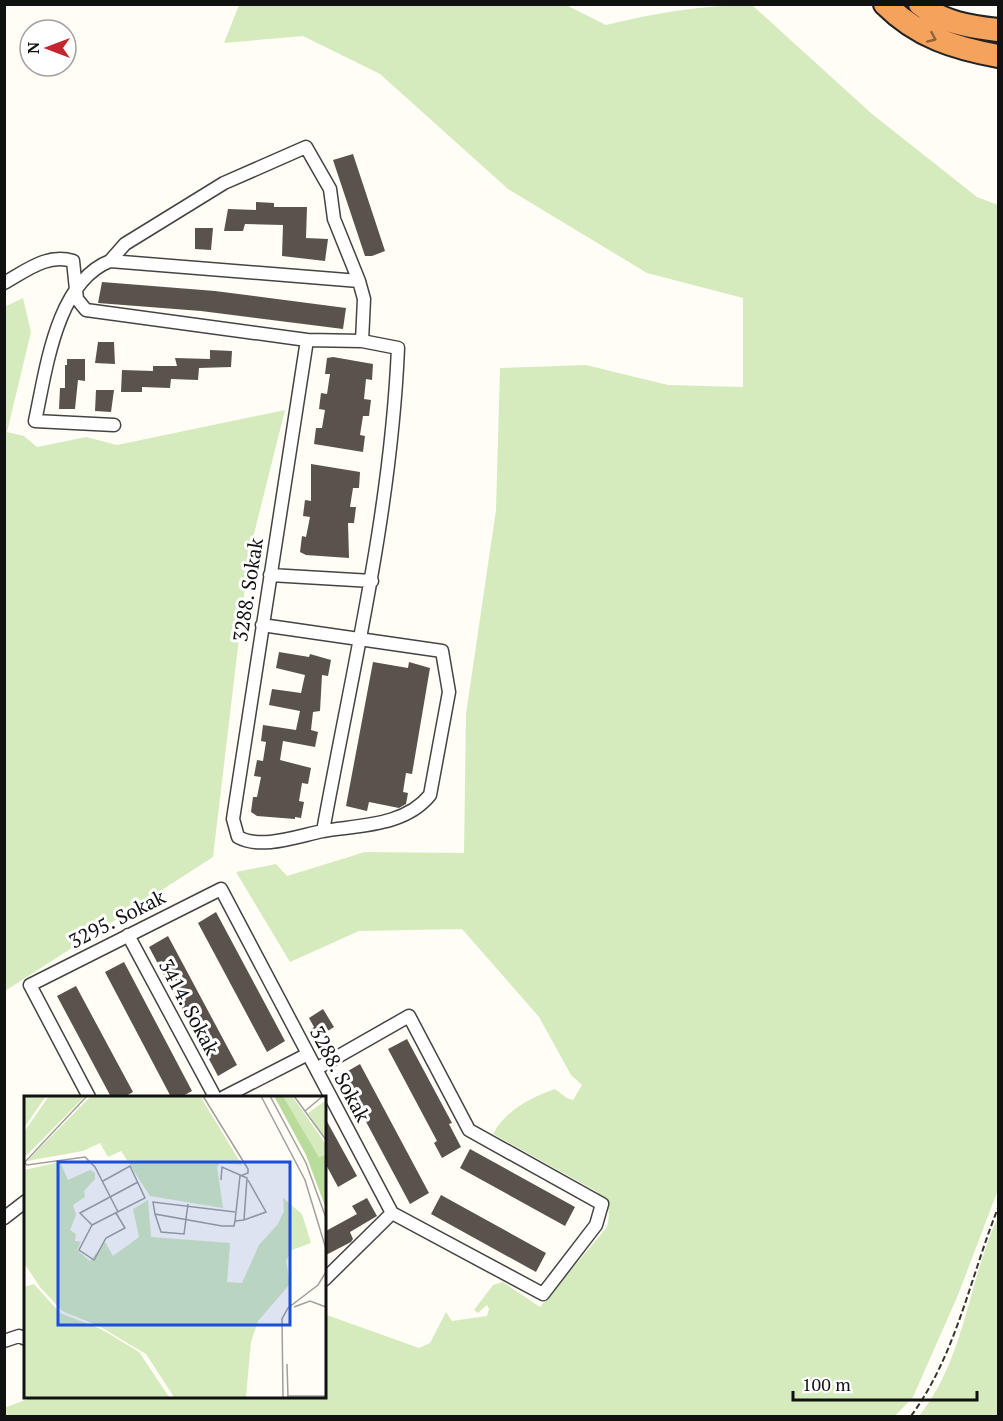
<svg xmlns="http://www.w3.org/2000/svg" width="1003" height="1421" font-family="'PT Serif',serif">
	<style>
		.grass { fill: #d5ebbd }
		.building { fill: #5a524d }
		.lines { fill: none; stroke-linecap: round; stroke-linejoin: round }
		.minor-casing { stroke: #444; stroke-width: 15 }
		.motorway-casing { stroke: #222; stroke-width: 26 }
		.path { stroke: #333; stroke-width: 2; stroke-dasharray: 6 3; stroke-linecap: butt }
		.minor { stroke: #fff; stroke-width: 12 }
		.motorway { stroke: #f5a25d; stroke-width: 22 }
		.oneway { stroke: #8e613b }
		.labels { text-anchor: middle; stroke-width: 6; stroke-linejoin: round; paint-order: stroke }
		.street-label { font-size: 20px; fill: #111; stroke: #fff }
		.inset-road { fill: none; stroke: #a09f9a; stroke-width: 1.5 }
		.view { fill: #1d4ed8; fill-opacity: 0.15; stroke: #1d4ed8; stroke-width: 3 }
		.inset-edge { fill: none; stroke: #111; stroke-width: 3 }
	</style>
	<rect width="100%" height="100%" fill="#fffdf5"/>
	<path class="grass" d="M239,5H566L606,25C655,13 702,5 752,5L872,114L977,197L998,205V1190L958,1295L913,1397L895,1416H5L4,1408L36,1396H324V1314L419,1348L430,1343L446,1312L452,1321L487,1316L489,1309L487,1305L478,1313L474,1310L493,1285L503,1282L540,1307L607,1227C611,1210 609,1201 594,1190L493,1134C505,1111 531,1097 555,1089L567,1098L573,1100L582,1085L571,1075L539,1017L462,929L359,931L290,962L236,872L276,864L287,876L365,852L464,853L466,714L496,510L500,368L586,365L668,385L743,387V298L647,273L508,189L380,74L303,36L224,43Z
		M23,298L31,332L7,432L24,436L37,447L86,437L117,445L285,410L249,554L213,857L5,991L4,307Z
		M998,1217V1416H919C965,1359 968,1281 998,1217Z"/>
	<path class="building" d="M353,154L385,251L372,256H365L333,160Z
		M256,202L274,203V207H307L306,238L328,239L325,261L282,256L283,225L245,224L243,231H224L228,209L256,210Z
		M195,228H213L211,250L195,249Z
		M102,282L215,291L346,308L343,329L201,311L98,303Z
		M98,342H114L115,364L95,363Z
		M210,350L232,351L231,367L199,368L198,380L171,379L170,388L142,387V392H121L122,370L153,371V366H177L175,358L210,359Z
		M333,357L373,364L372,380L366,379L364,399L371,400L369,416H363L360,435L365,436L363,452L314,444L316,428H322L325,410L319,409L321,393L327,394L330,374H325L327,358Z
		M67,359H85V381L78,380L75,409H59L60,388H65V365H67Z
		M96,390H114L111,412L95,411Z
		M311,464L360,472L359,488H353L350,507H356L354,523H348L349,558L306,555L300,552L302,536L306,537L310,517L303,516L305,500L311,501Z
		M279,652L309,657L310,654L331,660L328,676L322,675L320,711L313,712L311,730L318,732L315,747L283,741L280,760L311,768L308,784L302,783L299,801L304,802L301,818L295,817V819L257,816L251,812L253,797H257L261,777L254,776L257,760L263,761L266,742L261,741L263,725L296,730L300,711L269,705L272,689L301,693L305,675L276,668Z
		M373,662L408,668L409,662L430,668L412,774L406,773L403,792L408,793L406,804L399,808L369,802L367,811L346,806Z
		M216,912L285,1041L267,1052L198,923Z
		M168,936L237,1065L218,1076L149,947Z
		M124,962L192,1091L181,1097H171L105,972Z
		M76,986L133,1092L124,1097H111L57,996Z
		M323,1009L334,1027L315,1039L310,1030L314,1027L309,1018Z
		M407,1039L452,1123L449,1124L461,1147L442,1158L434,1143L437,1141L388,1049Z
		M360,1064L429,1193L410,1204L341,1075Z
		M324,1116L357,1176L338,1187L324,1161Z
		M470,1149L575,1207L565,1226L460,1168Z
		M441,1195L546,1253L536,1272L431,1214Z
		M367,1198L377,1216L350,1232L353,1239L351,1242L324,1256V1232L357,1214L352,1206Z"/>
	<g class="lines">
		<defs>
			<path id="minor" d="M110,261L125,244L224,183L306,147L330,189L334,219L359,281L110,261C56,282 46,371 35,421L114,425
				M4,283C26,271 47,253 73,261L77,299L86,310L307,340L362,341
				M307,340L233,819L238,837C261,850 298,836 323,831C352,671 391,512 398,348L362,341L364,299L359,281
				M270,575L372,581
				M262,625L442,651L449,692L430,795C405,826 360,825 323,831
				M128,935L215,1097
				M316,1069L409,1016L469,1130L602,1204L596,1225L543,1294L392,1213
				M89,1097L30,985L221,889L392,1213
				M224,1097L308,1054
				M4,1218L26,1201
				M324,1280L392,1213
				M4,1341L19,1336L26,1339"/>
			<path id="motorway" d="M885,4C918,37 955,48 998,56
				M920,4C942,23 972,27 998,30"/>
		</defs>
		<use href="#minor" class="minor-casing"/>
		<use href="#motorway" class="motorway-casing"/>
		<path class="path" d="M911,1416C956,1355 970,1278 998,1208"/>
		<use href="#minor" class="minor"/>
		<use href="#motorway" class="motorway"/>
	</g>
	<defs><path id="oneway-chevron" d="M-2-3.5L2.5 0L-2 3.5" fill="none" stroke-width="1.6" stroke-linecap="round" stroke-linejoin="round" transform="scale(1.5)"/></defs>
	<use class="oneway" href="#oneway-chevron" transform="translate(932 38) rotate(24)"/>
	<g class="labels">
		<g class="street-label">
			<text transform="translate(248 590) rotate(-81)" y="7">3288. Sokak</text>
			<text transform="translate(117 919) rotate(-27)" y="7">3295. Sokak</text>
			<text transform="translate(189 1007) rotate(62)" y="7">3414. Sokak</text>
			<text transform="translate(340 1074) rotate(62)" y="7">3288. Sokak</text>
		</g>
	</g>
	<g transform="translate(24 1096)">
		<rect width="302" height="302" fill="#fffdf5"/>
		<path d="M0,0H22L0,32ZM25,0H61L0,62V36ZM67,0H176L218,69L196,67L193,71L199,112L126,100L97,55L84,61L76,47L59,55L3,65ZM259,0H268L301,47V59L295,61ZM301,5V42L284,17ZM36,66L44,84L66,74L71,77V83L60,95L61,101L49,109L52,119L46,134L52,138L51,145L57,146L53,154L66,165L81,146L89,160L115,141L109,113L124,104L127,141L206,147L203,186L218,187L235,149L254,128L260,115L259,102L278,118L287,147L268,154L262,165L266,188L234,225L227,246L222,301H150L122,258L75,230L38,215L16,191L0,167V74ZM10,188L36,217L77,233L115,256L145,301H0V191Z" fill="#d5ebbd"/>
		<path d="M250,0H259L295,61L301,59V110L282,59Z" fill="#b9dc9c"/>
		<path class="inset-road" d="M179,0L224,73V77L216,80L211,125M237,0L281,84L302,153M246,0L282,67L302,122M270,0L302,44M281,15L299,0M0,66L3,69L61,61L71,71L94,116M0,67L63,0M197,84L198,71L223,82L220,124L242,116L224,84M211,116L129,106L131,118L198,130H210L211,125L220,124M131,118L137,136L160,138L164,108M68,129L121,102L106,70L79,85M68,129L55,154L70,164L82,142L101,132L92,117M68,129L56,117L114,86M270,211L286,205L302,211M263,268L264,301M263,300H302M259,301L258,223L264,212L294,189L302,176"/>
		<path class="view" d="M34,66H266V229H34Z"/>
		<rect width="302" height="302" class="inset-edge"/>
	</g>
	<rect width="1003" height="1421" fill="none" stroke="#111111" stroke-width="12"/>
	<g transform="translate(48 48) rotate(270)"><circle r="28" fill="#ffffff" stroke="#a0a0a0" stroke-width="1.5"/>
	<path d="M0-4.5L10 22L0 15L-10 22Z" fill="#c4262e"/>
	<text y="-9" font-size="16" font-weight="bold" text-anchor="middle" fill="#111111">N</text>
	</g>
	<path d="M793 1391v9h184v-9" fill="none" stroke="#111111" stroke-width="3"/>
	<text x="802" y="1391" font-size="18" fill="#111111" stroke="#ffffff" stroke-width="4.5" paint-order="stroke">100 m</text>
</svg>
